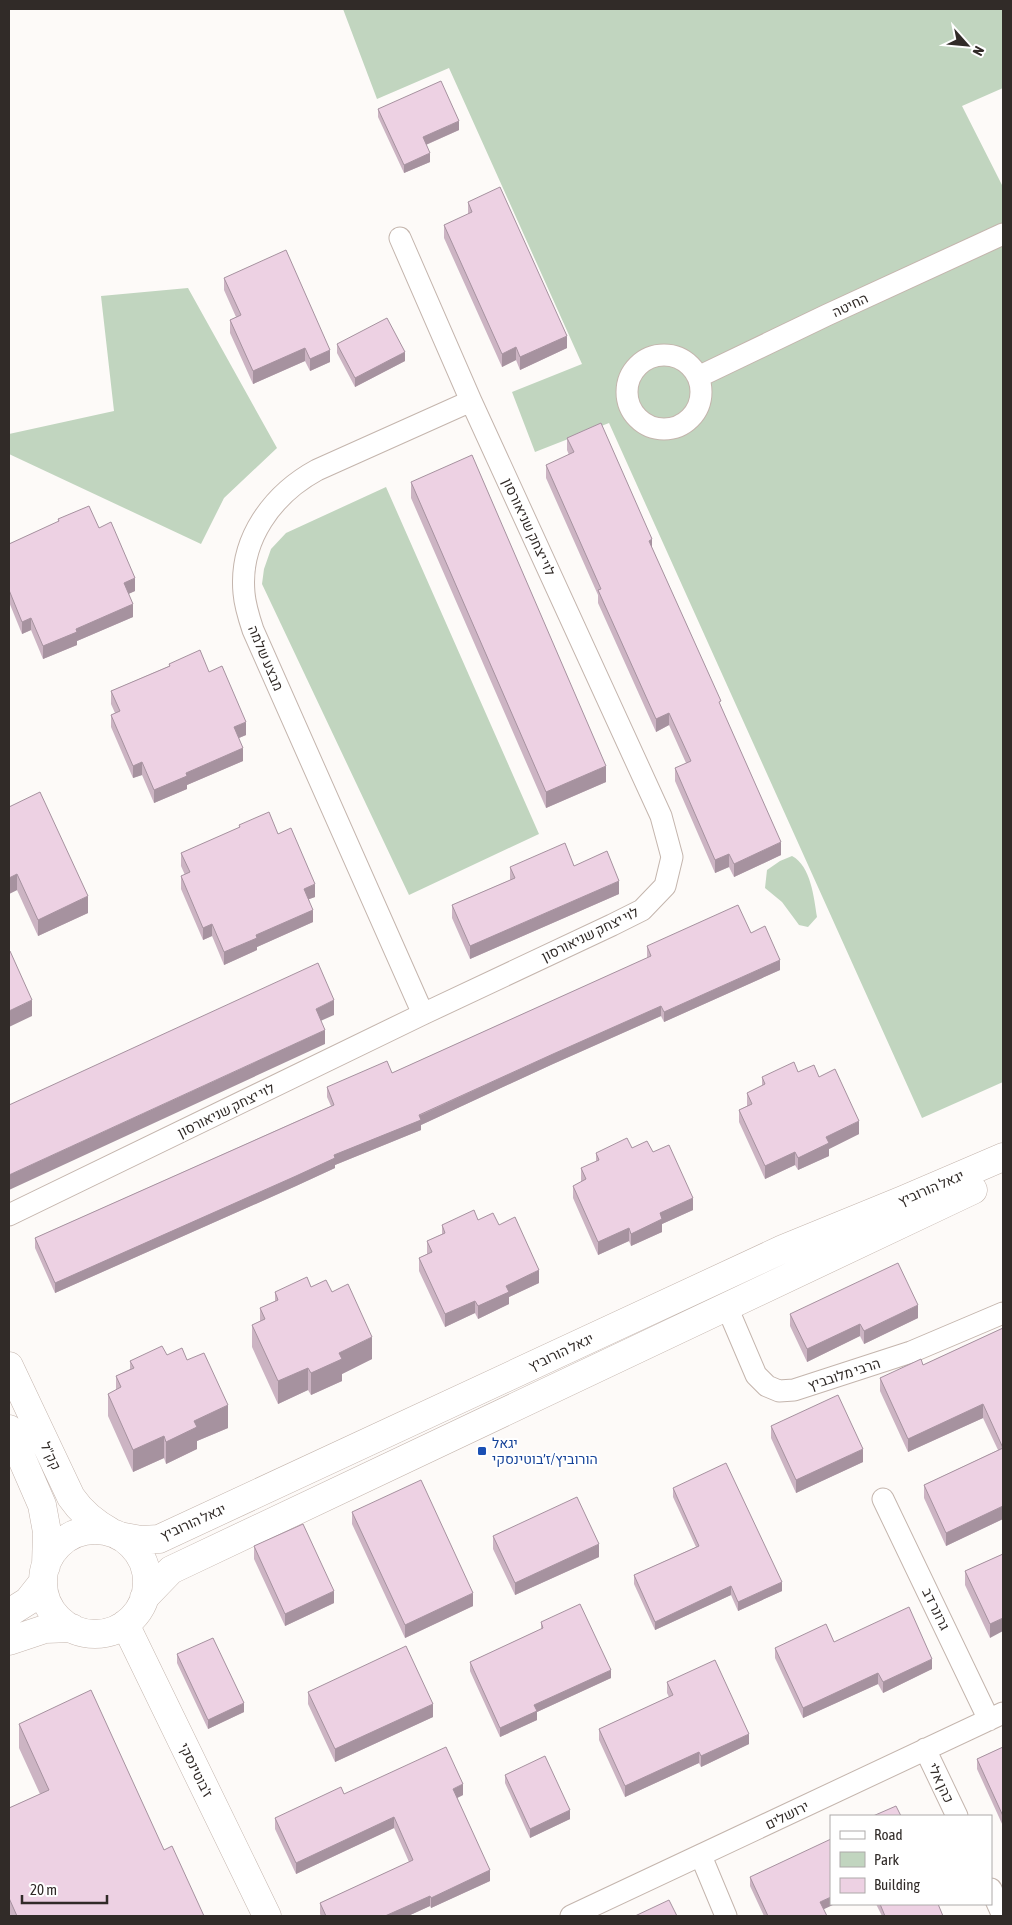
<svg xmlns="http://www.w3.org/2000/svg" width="1012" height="1925" font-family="'Asap Condensed',Heebo,sans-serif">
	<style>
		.green { fill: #c1d5bf }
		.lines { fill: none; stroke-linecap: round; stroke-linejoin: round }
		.street-casing { stroke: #c4b5ad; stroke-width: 23 }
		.secondary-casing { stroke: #c4b5ad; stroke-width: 29 }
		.street { stroke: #fff; stroke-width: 21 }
		.secondary { stroke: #fff; stroke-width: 28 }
		.wall { fill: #ccb4c3 }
		.shaded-wall { fill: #a6929f }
		.building { fill: #edd1e3; stroke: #a6929f }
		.transit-dot { fill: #1a4fb4; stroke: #fff; stroke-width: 2 }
		.labels { text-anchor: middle; stroke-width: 4; stroke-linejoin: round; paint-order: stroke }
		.street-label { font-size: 14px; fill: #312b28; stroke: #fff }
		.transit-label { font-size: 14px; fill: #164399; stroke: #fff; text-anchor: start }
	</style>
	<rect width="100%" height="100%" fill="#fdfaf8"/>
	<path class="green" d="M343,9H1003V88L962,106L1003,187V1082L922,1118L609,423L535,452L512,392L582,364L449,68L377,99Z
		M188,288L277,448L224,498L201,544L9,454V434L114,411L101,296Z
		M386,487L539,834L409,895L262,584L264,569L271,549L286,533Z
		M792,856C811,866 814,898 817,917L808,927L799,925L782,902L765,888L767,870L780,861Z"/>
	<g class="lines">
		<defs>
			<path id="street" d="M627 392a37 37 0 1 1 74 0a37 37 0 1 1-74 0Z
				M698,377L827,315L1003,234
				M423,1014L253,630C249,618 245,606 244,593C239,539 273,494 317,470L471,401
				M9,1215L423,1014L612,925L642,910L665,886L672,857L661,816L471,401L400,238
				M727,1307L756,1375L767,1386L779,1391L794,1390L911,1352L1003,1313
				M883,1499L989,1720
				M925,1749L957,1816
				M701,1856L726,1916
				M991,1889L1003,1916
				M571,1916L1003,1713"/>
			<path id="secondary" d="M9,1366L71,1497C82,1513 94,1523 111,1532
				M9,1429L42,1505L47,1532L46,1566
				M43 1582a52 52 0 1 1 104 0a52 52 0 1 1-104 0Z
				M119,1536L141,1540L159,1539L783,1249L903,1200L1003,1157
				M144,1598L171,1570L973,1190
				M9,1613L28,1601L43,1582
				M125,1624L267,1916
				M9,1641L45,1629L72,1628"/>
		</defs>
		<use href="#street" class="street-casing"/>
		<use href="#secondary" class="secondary-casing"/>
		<use href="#street" class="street"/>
		<use href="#secondary" class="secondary"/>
	</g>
	<path class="wall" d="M378,109L459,130L426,145L430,162L404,173L378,117Z
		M468,202L567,348L520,370L516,360L502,367L444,238V225L468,215Z
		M224,278L330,362L310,371L305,361L253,384L230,333V320L236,317L224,290Z
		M337,344L405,361L355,387L337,353Z
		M567,438L652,548L721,707L781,855L734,877L729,867L715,873L675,781V768L686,763L669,725L656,732L598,603V595L546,478V465L569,455L567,450Z
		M411,482L606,782L546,808L411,498Z
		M58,519L99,528L135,591L128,594L133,617L77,641V645L43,659L31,630L22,634L9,602V544L58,522Z
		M169,664L209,672L246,735L239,738L243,761L187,785V789L154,803L142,775L133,778L111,727V715L115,713L111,704V691L169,666Z
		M9,807L88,913L38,936L17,890L9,894Z
		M239,825L278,834L315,897L309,899L313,922L257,947V950L224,965L212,936L203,940L181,889V876L185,875L181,866V853L239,828Z
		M574,866L619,894L470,959L452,918V905L510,880V867Z
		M751,933L780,970L664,1022L661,1016L553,1064L421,1125V1130L335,1165V1168L296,1186L55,1293L35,1248V1238L331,1106L327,1097V1087L392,1073L647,958V946Z
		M798,1072L819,1077L859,1134L829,1149V1156L798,1170L795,1165L765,1179L739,1122V1110L747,1106V1093L762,1086V1077Z
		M632,1148L653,1152L693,1210L662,1224V1232L631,1246L629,1241L598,1255L573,1198V1186L581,1182V1168L596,1162V1153Z
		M478,1220L499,1225L539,1283L509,1297V1304L478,1319L475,1313L445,1327L419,1271V1258L427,1254V1241L442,1234V1225Z
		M311,1287L332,1292L372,1359L342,1374V1381L311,1395L308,1390L278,1404L252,1347V1325L260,1321V1308L275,1301V1292Z
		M790,1314L918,1318L864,1344L860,1336L807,1362L790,1326Z
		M1003,1328V1519L946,1546L924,1498V1485L998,1450L983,1418L908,1452L880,1391V1378L923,1365Z
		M167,1355L187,1360L228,1428L197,1441V1449L166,1464L164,1458L133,1472L108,1416V1394L116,1390V1376L130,1369V1361Z
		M771,1426L863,1462L796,1493L771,1438Z
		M673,1488L782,1591L738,1611L731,1595L655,1630L634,1584V1575L696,1547L673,1497Z
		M352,1512L473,1606L405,1638L352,1524Z
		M493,1536L599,1557L515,1595L493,1549Z
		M254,1546L334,1603L285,1626L254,1559Z
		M1003,1554L990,1638L965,1585V1571Z
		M541,1622L611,1678L537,1712V1720L500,1737L470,1671V1662L541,1629Z
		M775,1648L932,1669L883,1693L878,1684L803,1718L775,1658Z
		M177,1654L244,1712L208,1729L177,1663Z
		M667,1682L749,1744L701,1767L699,1763L625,1797L599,1740V1729L669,1697L667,1693Z
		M308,1692L433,1717L335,1762L308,1704Z
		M19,1724L164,1850L204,1916H9V1808L40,1794L19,1748Z
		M1003,1747V1826L977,1769V1759Z
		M505,1775L570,1819L530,1838L505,1783Z
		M463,1795L457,1798L490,1881L431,1908L430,1906L408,1916H321L320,1914V1903L409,1862L394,1828L296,1874L275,1829V1818Z
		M750,1877L823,1909L827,1916H764L750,1886Z
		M876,1904H938L943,1916H882Z"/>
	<path class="shaded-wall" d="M459,121V130L423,146V137Z
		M430,153V162L404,173V165Z
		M567,336V348L520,370V357Z
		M516,347V360L502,367V354Z
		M305,348V361L253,384V371Z
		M330,350V362L310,371V359Z
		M405,352V361L355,387V378Z
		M652,539V552L649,541Z
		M135,578V591L124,596V583Z
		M133,604V617L77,641V645L43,659V646L76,629Z
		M31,618V630L22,634V622Z
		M669,713V725L656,732V719Z
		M246,722V735L234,740V727Z
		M243,748V761L187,785V789L154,803V790L186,773Z
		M142,762V775L133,778V766Z
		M606,766V782L546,808V792Z
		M781,842V855L734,877V864Z
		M729,854V867L715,873V860Z
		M17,874V890L9,894V878Z
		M619,881V894L470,959V946Z
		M315,884V897L304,901V889Z
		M88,896V913L38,936V920Z
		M313,910V922L257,947V950L224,965V952L256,935Z
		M212,924V936L203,940V928Z
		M780,960V970L664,1022V1012Z
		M32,1000V1016L9,1027V1011Z
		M334,1000V1015L316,1023V1009Z
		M661,1006V1016L553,1064L421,1125V1130L335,1165V1168L296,1186L55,1293V1283L334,1155L553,1054Z
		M325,1030V1044L9,1190V1175Z
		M859,1121V1134L829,1149V1156L798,1170V1158L826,1137Z
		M795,1152V1165L765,1179V1166Z
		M693,1198V1210L662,1224V1232L631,1246V1234L660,1213Z
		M629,1228V1241L598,1255V1242Z
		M539,1270V1283L509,1297V1304L478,1319V1306L506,1286Z
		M475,1301V1313L445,1327V1314Z
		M918,1305V1318L864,1344V1331Z
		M860,1324V1336L807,1362V1349Z
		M372,1337V1359L342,1374V1381L311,1395V1373L339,1353Z
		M308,1368V1390L278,1404V1381Z
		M983,1404V1418L908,1452V1439Z
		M228,1405V1428L197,1441V1449L166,1464V1442L194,1421Z
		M164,1436V1458L133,1472V1450Z
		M863,1449V1462L796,1493V1480Z
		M1003,1506V1519L946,1546V1533Z
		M599,1544V1557L515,1595V1583Z
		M782,1582V1591L738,1611V1602Z
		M731,1586V1595L655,1630V1622Z
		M334,1591V1603L285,1626V1614Z
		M473,1593V1606L405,1638V1625Z
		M1003,1618V1631L990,1638V1624Z
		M932,1659V1669L883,1693V1682Z
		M611,1670V1678L537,1712V1720L500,1737V1728L534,1705Z
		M878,1673V1684L803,1718V1708Z
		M244,1703V1712L208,1729V1720Z
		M433,1704V1717L335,1762V1749Z
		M749,1734V1744L701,1767V1756Z
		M699,1752V1763L625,1797V1786Z
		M463,1784V1795L453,1800V1789Z
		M570,1810V1819L530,1838V1829Z
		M394,1817V1828L296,1874V1863Z
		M490,1870V1881L431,1908V1898Z
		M430,1896V1906L408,1916H385Z
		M831,1897V1904H835L820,1911V1902Z"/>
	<path class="building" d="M441,81L459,121L423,137L430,153L404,165L378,109Z
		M500,187L567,336L520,357L516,347L502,354L444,225L472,212L468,202Z
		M286,250L330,350L310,359L305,348L253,371L230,320L241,315L224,278Z
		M387,318L405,352L355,378L337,344Z
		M601,423L652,539L649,541L721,701L719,702L781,842L734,864L729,854L715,860L675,768L691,761L669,713L656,719L598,590L601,589L546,465L574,452L567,438Z
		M472,455L606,766L546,792L411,482Z
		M89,506L99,528L111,522L135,578L124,583L133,604L76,629L77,632L43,646L31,618L22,622L9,590V544L59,521L58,519Z
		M200,650L209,672L222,666L246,722L234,727L243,748L186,773L187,776L154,790L142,762L133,766L111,715L120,711L111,691L170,666L169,664Z
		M40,792L88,896L38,920L17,874L9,878V807Z
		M269,812L278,834L291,828L315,884L304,889L313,910L256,935L257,938L224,952L212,924L203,928L181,876L190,872L181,853L240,827L239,825Z
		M565,843L574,866L607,851L619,881L470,946L452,905L515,878L510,867Z
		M738,905L751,933L765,926L780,960L664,1012L661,1006L553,1054L419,1115L421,1120L334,1155L335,1158L296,1176L55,1283L35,1238L334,1105L327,1087L387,1061L392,1073L651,956L647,946Z
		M9,951H10L32,1000L9,1011Z
		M318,963L334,1000L316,1009L325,1030L9,1175V1105Z
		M794,1062L798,1072L814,1065L819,1077L835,1069L859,1121L826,1137L829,1143L798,1158L795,1152L765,1166L739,1110L752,1104L747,1093L765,1084L762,1077Z
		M627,1138L632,1148L647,1141L653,1152L669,1145L693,1198L660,1213L662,1219L631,1234L629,1228L598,1242L573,1186L586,1179L581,1168L599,1160L596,1153Z
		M474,1210L478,1220L493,1213L499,1225L515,1217L539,1270L506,1286L509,1292L478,1306L475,1301L445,1314L419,1258L432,1252L427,1241L445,1233L442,1225Z
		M898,1263L918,1305L864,1331L860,1324L807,1349L790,1314Z
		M307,1277L311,1287L326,1280L332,1292L348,1284L372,1337L339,1353L342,1359L311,1373L308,1368L278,1381L252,1325L265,1319L260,1308L278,1300L275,1292Z
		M1003,1328V1506L946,1533L924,1485L1003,1448L983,1404L908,1439L880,1378L921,1359L923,1365Z
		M162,1346L167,1355L182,1348L187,1360L204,1353L228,1405L194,1421L197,1427L166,1442L164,1436L133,1450L108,1394L121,1387L116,1376L134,1368L130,1361Z
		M838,1395L863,1449L796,1480L771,1426Z
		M726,1463L782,1582L738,1602L731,1586L655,1622L634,1575L699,1546L673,1488Z
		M421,1480L473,1593L405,1625L352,1512Z
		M577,1497L599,1544L515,1583L493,1536Z
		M303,1524L334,1591L285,1614L254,1546Z
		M1003,1554V1618L990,1624L965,1571Z
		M580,1604L611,1670L534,1705L537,1711L500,1728L470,1662L543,1628L541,1622Z
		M909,1607L932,1659L883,1682L878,1673L803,1708L775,1648L826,1624L834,1642Z
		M213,1638L244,1703L208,1720L177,1654Z
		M406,1646L433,1704L335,1749L308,1692Z
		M715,1660L749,1734L701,1756L699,1752L625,1786L599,1729L673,1695L667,1682Z
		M91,1690L164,1850L172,1846L204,1916H17L9,1898V1808L49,1790L19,1724Z
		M446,1747L463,1784L453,1789L490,1870L431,1898L430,1896L385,1916H326L320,1903L413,1860L394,1817L296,1863L275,1818L341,1787L344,1794Z
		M1003,1747V1816L977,1759Z
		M545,1756L570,1810L530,1829L505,1775Z
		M896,1806L901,1816H873Z
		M831,1839V1897L820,1902L827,1916H768L750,1877Z
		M669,1900L677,1916H635Z
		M880,1904H938L943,1916H885Z"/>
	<rect class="transit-dot" x="477" y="1446" width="10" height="10" rx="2.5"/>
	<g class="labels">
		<g class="street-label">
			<text transform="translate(850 305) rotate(-25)" y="5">החיטה</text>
			<text transform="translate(529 527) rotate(65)" y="5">לוי יצחק שניאורסון</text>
			<text transform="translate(266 658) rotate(67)" y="5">מבצע שלמה</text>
			<text transform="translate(590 934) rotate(-26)" y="5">לוי יצחק שניאורסון</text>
			<text transform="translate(226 1110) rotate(-26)" y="5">לוי יצחק שניאורסון</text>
			<text transform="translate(931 1188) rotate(-23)" y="5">יגאל הורוביץ</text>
			<text transform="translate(561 1352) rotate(-25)" y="5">יגאל הורוביץ</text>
			<text transform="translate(844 1374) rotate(-18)" y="5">הרבי מלובביץ</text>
			<text transform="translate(51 1456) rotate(65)" y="5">קק"ל</text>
			<text transform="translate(193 1522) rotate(-24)" y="5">יגאל הורוביץ</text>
			<text transform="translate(936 1609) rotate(64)" y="5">גרונר דב</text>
			<text transform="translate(196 1770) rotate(64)" y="5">ז'בוטינסקי</text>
			<text transform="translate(941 1783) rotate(65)" y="5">כהן אלי</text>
			<text transform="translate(787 1815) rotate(-26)" y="5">ירושלים</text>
		</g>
		<g class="transit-label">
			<text x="492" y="1448">יגאל<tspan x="492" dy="16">הורוביץ/ז׳בוטינסקי</tspan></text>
		</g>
	</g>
	<rect width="1012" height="1925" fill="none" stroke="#312b28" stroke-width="20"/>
	<rect x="830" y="1815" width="162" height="90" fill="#ffffff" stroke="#adaaa9"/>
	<rect x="840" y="1831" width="25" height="8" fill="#ffffff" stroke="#adaaa9"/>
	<text x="874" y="1840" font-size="15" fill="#312b28">Road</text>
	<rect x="840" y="1852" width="25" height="15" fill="#c1d5bf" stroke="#adaaa9"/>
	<text x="874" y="1865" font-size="15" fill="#312b28">Park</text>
	<rect x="840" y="1878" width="25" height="15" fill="#edd1e3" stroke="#adaaa9"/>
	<text x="874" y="1890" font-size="15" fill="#312b28">Building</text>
	<g transform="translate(967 45) rotate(117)" stroke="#ffffff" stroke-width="4" paint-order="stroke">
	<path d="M0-4L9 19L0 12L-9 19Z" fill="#312b28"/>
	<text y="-8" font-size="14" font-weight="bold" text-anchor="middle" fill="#312b28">N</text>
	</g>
	<path d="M22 1895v8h85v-8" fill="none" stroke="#312b28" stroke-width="2.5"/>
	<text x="30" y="1895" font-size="15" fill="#312b28" stroke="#ffffff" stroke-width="4" paint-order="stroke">20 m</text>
</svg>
